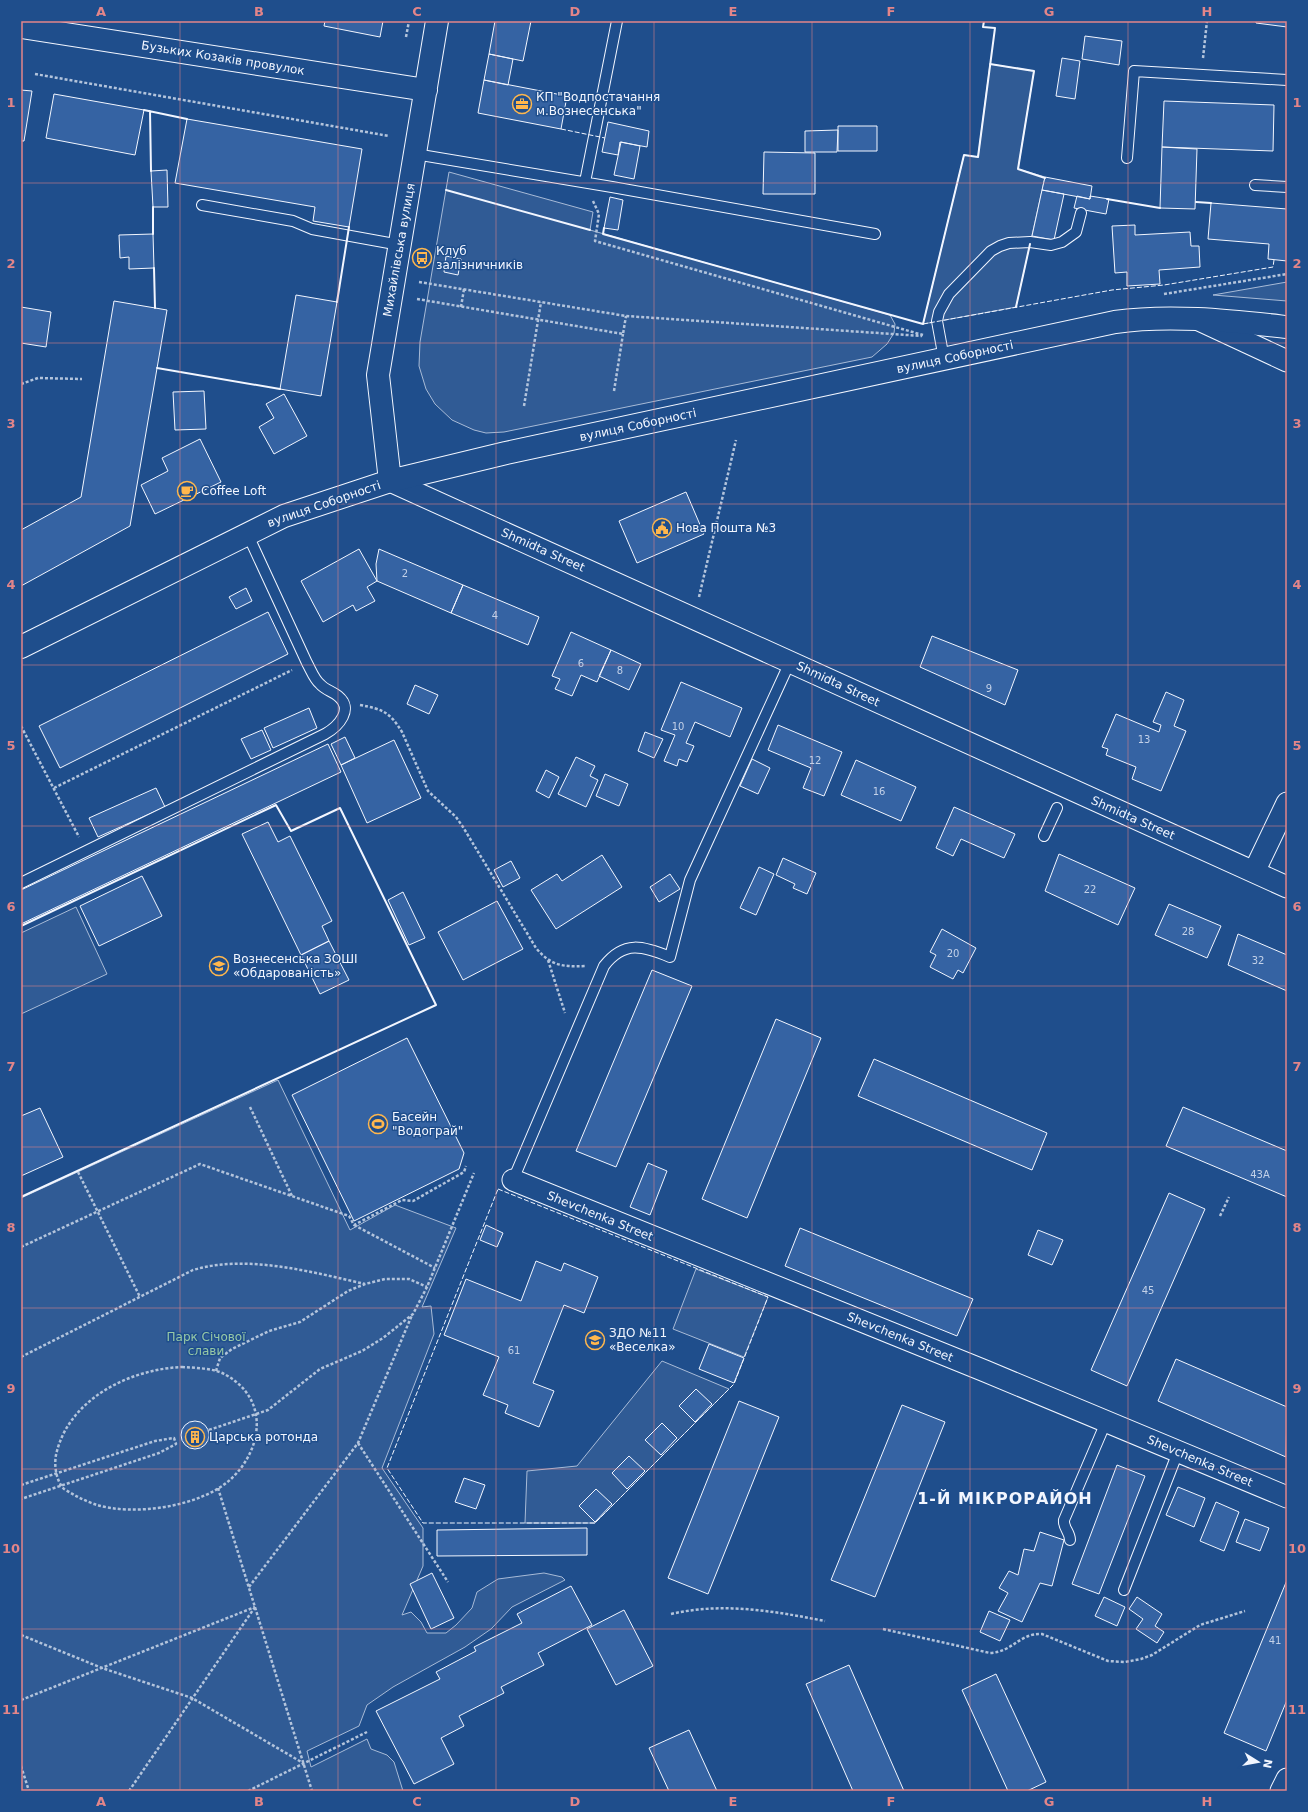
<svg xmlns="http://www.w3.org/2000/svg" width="1308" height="1812" font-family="'DejaVu Sans',sans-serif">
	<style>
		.built { fill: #305b95; stroke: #a8bbd7 }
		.building { fill: #3563a3; stroke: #f2f6ff }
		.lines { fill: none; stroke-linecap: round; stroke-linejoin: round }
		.service-casing { stroke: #f2f6ff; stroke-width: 12 }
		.minor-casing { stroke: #f2f6ff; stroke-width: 23 }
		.secondary-casing { stroke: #f2f6ff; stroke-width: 24 }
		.path { stroke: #b3c4dc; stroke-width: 2.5; stroke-dasharray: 3 2; stroke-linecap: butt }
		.service { stroke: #1f4e8c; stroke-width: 10 }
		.minor { stroke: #1f4e8c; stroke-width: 21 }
		.secondary { stroke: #1f4e8c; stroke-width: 22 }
		.fence { stroke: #f2f6ff; stroke-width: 1; stroke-dasharray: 5 2; stroke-linecap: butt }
		.wall { stroke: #f2f6ff; stroke-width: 2 }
		.grid { fill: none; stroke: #e38589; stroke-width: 1; stroke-opacity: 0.55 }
		.labels { text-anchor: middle; stroke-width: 3; stroke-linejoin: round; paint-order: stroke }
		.number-label { font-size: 10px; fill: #c3d1e8 }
		.street-label { font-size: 12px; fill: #f2f6ff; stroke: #1f4e8c }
		.poi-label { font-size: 12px; fill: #f2f6ff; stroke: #1f4e8c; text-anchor: start }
		.park-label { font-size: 12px; fill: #97c8a6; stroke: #1f4e8c }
		.district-label { font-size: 16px; font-weight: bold; letter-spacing: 1px; fill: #f2f6ff; stroke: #1f4e8c }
		.neatline { fill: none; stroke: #e38589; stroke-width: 1.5 }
		.grid-label { font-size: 13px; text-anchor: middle; font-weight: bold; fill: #e38589 }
	</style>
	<rect width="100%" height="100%" fill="#1f4e8c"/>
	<path class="built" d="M990,64L1034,71L1018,169L1045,177L1016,307L923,324L964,155L978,157Z
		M449,172L593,212L590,230L890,315L895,324L894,333L887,344L872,357L504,432L486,433L474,430L452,420L435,404L426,389L419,366L420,342Z
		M1287,282V301L1213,295Z
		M76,907L107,974L21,1014V933Z
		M278,1080L350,1230L395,1205L456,1228L422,1307L431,1306L434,1334L382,1468L423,1528V1566L402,1615L411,1612L421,1622L427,1633H446L456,1625L472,1608L477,1592L498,1579L544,1573L562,1577L565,1580L512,1607L491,1629L465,1647L393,1687L367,1705L359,1726L307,1751L311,1767L367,1739L371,1749L387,1755L394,1762L403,1791H21V1198Z
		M696,1269L768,1297L744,1357L673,1329Z
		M662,1361L729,1389L595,1523H525L527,1471L577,1466Z"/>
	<path class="building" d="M325,21H383L380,37L324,26Z
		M495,21H531L523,61L489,54Z
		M1256,21H1287V27L1256,23Z
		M1085,36L1122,41L1119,65L1082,59Z
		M489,54L513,59L508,85L484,80Z
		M1062,58L1080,61L1075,99L1056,96Z
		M484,80L567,96L561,129L478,113Z
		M21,90L32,91L24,141H21Z
		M54,94L144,110L135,155L46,138Z
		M1164,101L1274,105L1273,151L1162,147Z
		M187,119L362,149L349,227L313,221L315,207L175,183Z
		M608,122L649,131L647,147L620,142L618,155L602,152Z
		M838,126H877V151H838Z
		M838,130L837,152H805V131Z
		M621,142L640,146L634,179L614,175Z
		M1162,147L1197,149L1195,209L1160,208Z
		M764,152L815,153V194H763Z
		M167,170L168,207H153L151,171Z
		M1045,177L1092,186L1090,199L1042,190Z
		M1042,190L1064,194L1054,240L1032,236Z
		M1077,196L1090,199V196L1109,199L1106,214L1074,208Z
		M610,197L623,200L618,230L604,228Z
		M1211,203L1287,209V261L1268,259L1269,244L1208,239Z
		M1135,225V235L1190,232L1191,246H1199L1200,267L1159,270L1160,284L1127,286V272L1115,273L1112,226Z
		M153,234L154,268L129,269V257L120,258L119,235Z
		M446,256L461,259L458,275L444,272Z
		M296,295L337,302L321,396L280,389Z
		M114,301L167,310L130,526L21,586V530L81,497Z
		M21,307L51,312L46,347L21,343Z
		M204,391L206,429L175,430L173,392Z
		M284,394L307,436L274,454L259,427L274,418L266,404Z
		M200,439L221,482L155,514L141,485L168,471L162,458Z
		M686,492L704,534L637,563L619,521Z
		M359,549L377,581L367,587L375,601L356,611L353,605L323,622L301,581Z
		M379,549L463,585L451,613L377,581L376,564Z
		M463,585L539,617L528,645L451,613Z
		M246,588L252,601L236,609L229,597Z
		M268,612L288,654L60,768L39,726Z
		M571,632L611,650L597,682L581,675L572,696L555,689L560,679L552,676Z
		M932,636L1018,670L1005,705L920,667Z
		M611,650L641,664L629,690L599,676Z
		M681,682L742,708L730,737L695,722L686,743L694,746L687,762L679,759L677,766L664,761L675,735L661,730Z
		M415,685L438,695L429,714L407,704Z
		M1166,692L1184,700L1174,726L1186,731L1161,791L1132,779L1136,767L1106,755L1108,749L1102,747L1116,714L1159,732L1161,725L1153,722Z
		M309,708L317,728L273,748L264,728Z
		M778,725L842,752L824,796L803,788L811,768L768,750Z
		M262,730L271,750L251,759L241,739Z
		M645,732L663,739L654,758L638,751Z
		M345,737L355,758L341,765L331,744Z
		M394,740L421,798L367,823L341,765Z
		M328,744L341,772L21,924V890Z
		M576,757L595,766L590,776L598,780L586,807L558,794Z
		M752,759L770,768L758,794L740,786Z
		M856,760L916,787L901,821L841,795Z
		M546,770L559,777L549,798L536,791Z
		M605,774L628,784L619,806L596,796Z
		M156,788L165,807L98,837L89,818Z
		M954,807L1015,834L1004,858L961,839L953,856L936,848Z
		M268,822L278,842L290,836L332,921L322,926L329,941L301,955L242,834Z
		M1059,854L1135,888L1118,925L1045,891Z
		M602,855L622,887L556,929L531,890L557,874L562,881Z
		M783,858L816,873L807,894L793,888L795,884L776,875Z
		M511,861L520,878L503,887L494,870Z
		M759,867L774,874L756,915L740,908Z
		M670,874L680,889L659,902L650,887Z
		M142,876L162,916L99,946L80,906Z
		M403,892L425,938L409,945L388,900Z
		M497,901L523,949L463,980L438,932Z
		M1169,904L1221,926L1207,958L1155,935Z
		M942,929L976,948L963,973L958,970L953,979L930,967L936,955L930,952Z
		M1238,934L1287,955V991L1228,965Z
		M329,941L349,980L320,994L301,955Z
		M652,970L692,986L616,1167L576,1151Z
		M776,1019L821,1038L747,1218L702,1199Z
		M407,1038L464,1153L459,1169L354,1221L292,1095Z
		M874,1059L1047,1133L1032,1170L858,1096Z
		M1183,1107L1287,1151V1197L1166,1146Z
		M40,1108L63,1157L21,1176V1116Z
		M648,1163L667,1171L650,1215L630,1207Z
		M1169,1193L1205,1209L1127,1386L1091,1370Z
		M486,1225L503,1233L497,1247L480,1240Z
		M800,1228L973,1299L957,1336L785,1266Z
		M1038,1230L1063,1240L1052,1265L1028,1255Z
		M536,1261L561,1271L564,1263L598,1277L584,1313L564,1305L533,1383L554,1391L539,1427L505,1413L508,1405L483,1395L499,1357L444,1335L466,1279L521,1301Z
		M709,1344L744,1358L734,1383L699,1369Z
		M1176,1359L1287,1407L1286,1457L1158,1401Z
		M696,1389L712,1404L695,1422L679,1406Z
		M739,1401L779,1417L708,1594L668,1578Z
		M902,1405L945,1422L875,1597L831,1580Z
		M181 1435a14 14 0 1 1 28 0a14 14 0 1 1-28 0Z
		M662,1423L677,1438L661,1455L645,1440Z
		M629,1456L645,1471L627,1489L612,1473Z
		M1117,1465L1145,1476L1099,1594L1072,1584Z
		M464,1478L485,1485L476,1509L455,1502Z
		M1178,1487L1205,1498L1194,1527L1166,1515Z
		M596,1489L612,1504L595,1522L579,1506Z
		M1216,1502L1239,1512L1224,1551L1200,1541Z
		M1245,1519L1269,1528L1260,1551L1236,1542Z
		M587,1528V1555L437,1556V1530Z
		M1040,1532L1064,1540L1052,1586L1040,1583L1022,1622L998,1611L1008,1593L999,1588L1009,1571L1018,1575L1024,1549L1034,1551Z
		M432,1573L454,1618L431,1629L410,1584Z
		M1287,1580V1700L1266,1751L1224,1733Z
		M571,1586L592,1625L538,1653L544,1665L501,1687L504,1693L459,1716L464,1726L441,1738L454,1764L414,1784L376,1711L440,1679L436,1672L476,1651L474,1647L522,1623L517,1614Z
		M1104,1597L1125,1607L1117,1626L1095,1616Z
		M1137,1597L1162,1614L1155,1626L1164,1632L1157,1643L1136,1629L1143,1619L1129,1609Z
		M624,1610L653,1666L616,1685L587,1629Z
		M989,1611L1010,1620L1000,1641L980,1632Z
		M849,1665L904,1791H853L806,1684Z
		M996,1674L1046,1782L1027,1791H1008L962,1690Z
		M689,1730L717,1791H669L649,1748Z"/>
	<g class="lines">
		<defs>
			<path id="service" d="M415,154L612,187L875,234
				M1127,158L1134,71L1287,80
				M585,182L617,21
				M1255,185L1287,187
				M202,205L293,221L312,229L400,245
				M944,359L937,321L939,312L949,294L991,251L1000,246L1009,243L1030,242L1051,245L1062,242L1076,232L1081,213
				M1044,836L1057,808
				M21,883L325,734C339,726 354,709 338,696C332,691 325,690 320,684C314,679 311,670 307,663L247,533
				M513,1180L604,966C624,940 643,946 670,957L690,880L790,662
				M1070,1540C1070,1532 1063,1528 1064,1520L1106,1422
				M1124,1590L1178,1452"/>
			<path id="minor" d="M1199,320L1287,361
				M390,481L1287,887
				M1254,872L1287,803
				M513,1180L985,1371L1287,1497
				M1281,1791L1287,1779"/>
			<path id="secondary" d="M21,27L426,90
				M390,481L378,375L437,21
				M21,647L284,516L390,481L506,453L1115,322C1171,314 1231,321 1287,327"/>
		</defs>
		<use href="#service" class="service-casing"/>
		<use href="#minor" class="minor-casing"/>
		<use href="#secondary" class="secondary-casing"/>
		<path class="path" d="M406,37L409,21
			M1203,58L1207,21
			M35,74L389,136
			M593,201L599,214L595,241L923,335
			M419,282L626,316L922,336
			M1164,294L1287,274
			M417,299L623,334L626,316
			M461,307L464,289
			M21,384L38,378L82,379
			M614,391L623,334
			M524,406L541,302
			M699,597L736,440
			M360,705C382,709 390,712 402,732L428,791L456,817L463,827L536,948C551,966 563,967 585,966
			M21,726L79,837
			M54,788L292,670
			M548,960L565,1013
			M250,1107L292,1196
			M78,1172L140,1297
			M1220,1216L1229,1197
			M354,1225L435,1268
			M21,1247L200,1164L349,1216L354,1225L402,1200L413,1201L464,1172L466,1166
			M21,1357L193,1270C246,1254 312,1272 365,1284
			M182,1367C197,1368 214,1368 226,1375C269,1399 263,1448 232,1478C202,1507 132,1517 94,1504C83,1500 74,1495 64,1489C56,1481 54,1465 56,1455C68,1399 130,1369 182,1367Z
			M216,1371L220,1358L232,1349L269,1331L300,1322L348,1291L365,1284L385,1279H409L427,1287
			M209,1430L268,1410L320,1369L362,1351L383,1338L413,1314L427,1287L474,1173
			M358,1443L448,1582
			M21,1485L155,1441L174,1438L176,1444L159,1453L21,1499
			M218,1488L312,1791
			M249,1587L358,1443L412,1315
			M671,1614C723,1602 773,1611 825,1621
			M883,1629L990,1653C1013,1652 1019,1633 1042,1634L1108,1661L1125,1662L1141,1659L1152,1655L1200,1625L1245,1611
			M21,1635L102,1668L192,1698L303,1763
			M21,1700L255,1607
			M21,1766L29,1791
			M129,1791L255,1607
			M248,1791L367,1732"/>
		<use href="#service" class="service"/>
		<use href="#minor" class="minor"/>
		<use href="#secondary" class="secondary"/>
		<path class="fence" d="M561,129L605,138
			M923,324L1112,290L1164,285L1273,267L1274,260
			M498,1189L768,1297L734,1384L595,1523H423L387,1468Z"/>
		<path class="wall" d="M990,64L1034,71L1018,169L1045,178
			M144,110L187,119
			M150,111L151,171
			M446,190L590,230
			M1107,199L1160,208
			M1196,202L1211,203
			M153,207V234
			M604,228L603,234L923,324L964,155L978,157L995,28L983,27L984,21
			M154,268L155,308
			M337,302L349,227
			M1016,307L1030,244
			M157,368L280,389
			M21,926L276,805L291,831L340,808L436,1005L21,1197"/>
	</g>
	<path class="grid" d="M180,21V1791M338,21V1791M496,21V1791M654,21V1791M812,21V1791M970,21V1791M1128,21V1791M21,183H1287M21,343H1287M21,504H1287M21,665H1287M21,826H1287M21,986H1287M21,1147H1287M21,1308H1287M21,1469H1287M21,1629H1287"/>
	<defs>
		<symbol id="office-ring" viewBox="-11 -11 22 22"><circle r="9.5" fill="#1f4e8c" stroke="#ffb74d" stroke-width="1.5"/><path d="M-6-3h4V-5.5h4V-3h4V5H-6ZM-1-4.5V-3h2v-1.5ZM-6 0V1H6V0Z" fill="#ffb74d"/></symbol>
		<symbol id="bus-ring" viewBox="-11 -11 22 22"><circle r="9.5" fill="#1f4e8c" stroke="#ffb74d" stroke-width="1.5"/><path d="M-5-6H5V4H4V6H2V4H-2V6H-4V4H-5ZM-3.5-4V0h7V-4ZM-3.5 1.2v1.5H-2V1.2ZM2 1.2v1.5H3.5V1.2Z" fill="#ffb74d"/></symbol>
		<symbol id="cafe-ring" viewBox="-11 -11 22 22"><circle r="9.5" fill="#1f4e8c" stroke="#ffb74d" stroke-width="1.5"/><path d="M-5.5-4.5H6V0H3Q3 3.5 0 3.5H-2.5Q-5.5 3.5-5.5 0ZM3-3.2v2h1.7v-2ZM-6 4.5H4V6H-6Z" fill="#ffb74d"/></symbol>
		<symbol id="civic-ring" viewBox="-11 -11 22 22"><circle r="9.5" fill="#1f4e8c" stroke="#ffb74d" stroke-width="1.5"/><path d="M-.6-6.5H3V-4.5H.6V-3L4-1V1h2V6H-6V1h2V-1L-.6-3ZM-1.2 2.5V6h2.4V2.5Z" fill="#ffb74d"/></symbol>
		<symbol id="school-ring" viewBox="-11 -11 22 22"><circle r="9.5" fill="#1f4e8c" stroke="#ffb74d" stroke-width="1.5"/><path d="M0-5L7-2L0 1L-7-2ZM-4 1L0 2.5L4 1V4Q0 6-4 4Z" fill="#ffb74d"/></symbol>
		<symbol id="stadium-ring" viewBox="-11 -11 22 22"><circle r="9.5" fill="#1f4e8c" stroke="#ffb74d" stroke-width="1.5"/><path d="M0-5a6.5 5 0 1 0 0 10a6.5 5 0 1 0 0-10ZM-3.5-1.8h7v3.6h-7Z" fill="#ffb74d"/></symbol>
		<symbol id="building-ring" viewBox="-11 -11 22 22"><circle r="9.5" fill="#1f4e8c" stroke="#ffb74d" stroke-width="1.5"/><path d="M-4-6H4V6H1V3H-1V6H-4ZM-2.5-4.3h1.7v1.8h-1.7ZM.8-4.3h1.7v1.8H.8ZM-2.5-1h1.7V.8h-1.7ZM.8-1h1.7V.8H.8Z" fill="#ffb74d"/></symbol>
	</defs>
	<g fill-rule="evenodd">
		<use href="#office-ring" x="511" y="93" width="22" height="22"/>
		<use href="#bus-ring" x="411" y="247" width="22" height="22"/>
		<use href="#cafe-ring" x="176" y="480" width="22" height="22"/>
		<use href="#civic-ring" x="651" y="517" width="22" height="22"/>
		<use href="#school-ring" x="208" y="955" width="22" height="22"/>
		<use href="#stadium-ring" x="367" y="1113" width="22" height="22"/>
		<use href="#school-ring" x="584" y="1329" width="22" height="22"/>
		<use href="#building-ring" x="184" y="1426" width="22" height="22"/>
	</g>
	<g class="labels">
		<g class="number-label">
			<text x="405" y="577">2</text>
			<text x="495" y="619">4</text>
			<text x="581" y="667">6</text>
			<text x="620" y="674">8</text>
			<text x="989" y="692">9</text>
			<text x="678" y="730">10</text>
			<text x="1144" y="743">13</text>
			<text x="815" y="764">12</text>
			<text x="879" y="795">16</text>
			<text x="1090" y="893">22</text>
			<text x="1188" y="935">28</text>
			<text x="953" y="957">20</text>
			<text x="1258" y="964">32</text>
			<text x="1260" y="1178">43А</text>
			<text x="1148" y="1294">45</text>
			<text x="514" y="1354">61</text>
			<text x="1275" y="1644">41</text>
		</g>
		<g class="street-label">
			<text transform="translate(223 58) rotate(9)" y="4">Бузьких Козаків провулок</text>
			<text transform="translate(399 250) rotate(-80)" y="4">Михайлівська вулиця</text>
			<text transform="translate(955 357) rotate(-12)" y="4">вулиця Соборності</text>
			<text transform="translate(638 425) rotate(-12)" y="4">вулиця Соборності</text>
			<text transform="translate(324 504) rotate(-19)" y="4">вулиця Соборності</text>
			<text transform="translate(543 550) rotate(24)" y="4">Shmidta Street</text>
			<text transform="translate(838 684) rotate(25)" y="4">Shmidta Street</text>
			<text transform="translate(1133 818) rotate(24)" y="4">Shmidta Street</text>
			<text transform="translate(600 1216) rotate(22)" y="4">Shevchenka Street</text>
			<text transform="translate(900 1337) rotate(22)" y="4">Shevchenka Street</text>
			<text transform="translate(1200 1461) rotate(23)" y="4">Shevchenka Street</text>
		</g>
		<g class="poi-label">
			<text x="536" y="101">КП "Водпостачання<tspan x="536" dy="14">м.Вознесенська"</tspan></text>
			<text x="436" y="255">Клуб<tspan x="436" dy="14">залізничників</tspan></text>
			<text x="201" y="495">Coffee Loft</text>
			<text x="676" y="532">Нова Пошта №3</text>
			<text x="233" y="963">Вознесенська ЗОШІ<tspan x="233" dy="14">«Обдарованість»</tspan></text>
			<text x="392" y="1121">Басейн<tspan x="392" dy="14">"Водограй"</tspan></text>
			<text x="609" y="1337">ЗДО №11<tspan x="609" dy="14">«Веселка»</tspan></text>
			<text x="209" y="1441">Царська ротонда</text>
		</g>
		<g class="park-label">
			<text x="206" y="1341">Парк Січової<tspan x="206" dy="14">слави</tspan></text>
		</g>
		<g class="district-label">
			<text x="1005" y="1504">1-Й МІКРОРАЙОН</text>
		</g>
	</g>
	<rect width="1308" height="1812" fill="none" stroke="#1f4e8c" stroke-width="44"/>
	<g transform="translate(1258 1762) rotate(101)" stroke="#1f4e8c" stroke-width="3" paint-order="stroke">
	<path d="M0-3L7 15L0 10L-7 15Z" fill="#f2f6ff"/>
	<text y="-6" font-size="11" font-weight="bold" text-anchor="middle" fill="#f2f6ff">N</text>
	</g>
	<rect x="22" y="22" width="1264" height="1768" class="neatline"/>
	<g class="grid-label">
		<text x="101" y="16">A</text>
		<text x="259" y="16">B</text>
		<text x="417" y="16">C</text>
		<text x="575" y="16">D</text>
		<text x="733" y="16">E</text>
		<text x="891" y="16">F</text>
		<text x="1049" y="16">G</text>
		<text x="1207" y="16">H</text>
		<text x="11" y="107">1</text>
		<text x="1297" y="107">1</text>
		<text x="11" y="268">2</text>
		<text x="1297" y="268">2</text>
		<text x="11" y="428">3</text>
		<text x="1297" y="428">3</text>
		<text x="11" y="589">4</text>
		<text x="1297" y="589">4</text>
		<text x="11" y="750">5</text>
		<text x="1297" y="750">5</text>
		<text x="11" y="911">6</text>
		<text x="1297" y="911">6</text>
		<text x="11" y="1071">7</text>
		<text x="1297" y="1071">7</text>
		<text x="11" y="1232">8</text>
		<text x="1297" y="1232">8</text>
		<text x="11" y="1393">9</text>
		<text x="1297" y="1393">9</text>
		<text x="11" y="1553">10</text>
		<text x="1297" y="1553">10</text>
		<text x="11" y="1714">11</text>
		<text x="1297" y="1714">11</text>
		<text x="101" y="1806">A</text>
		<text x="259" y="1806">B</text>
		<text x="417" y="1806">C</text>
		<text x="575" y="1806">D</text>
		<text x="733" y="1806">E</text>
		<text x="891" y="1806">F</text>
		<text x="1049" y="1806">G</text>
		<text x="1207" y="1806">H</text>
	</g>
</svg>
